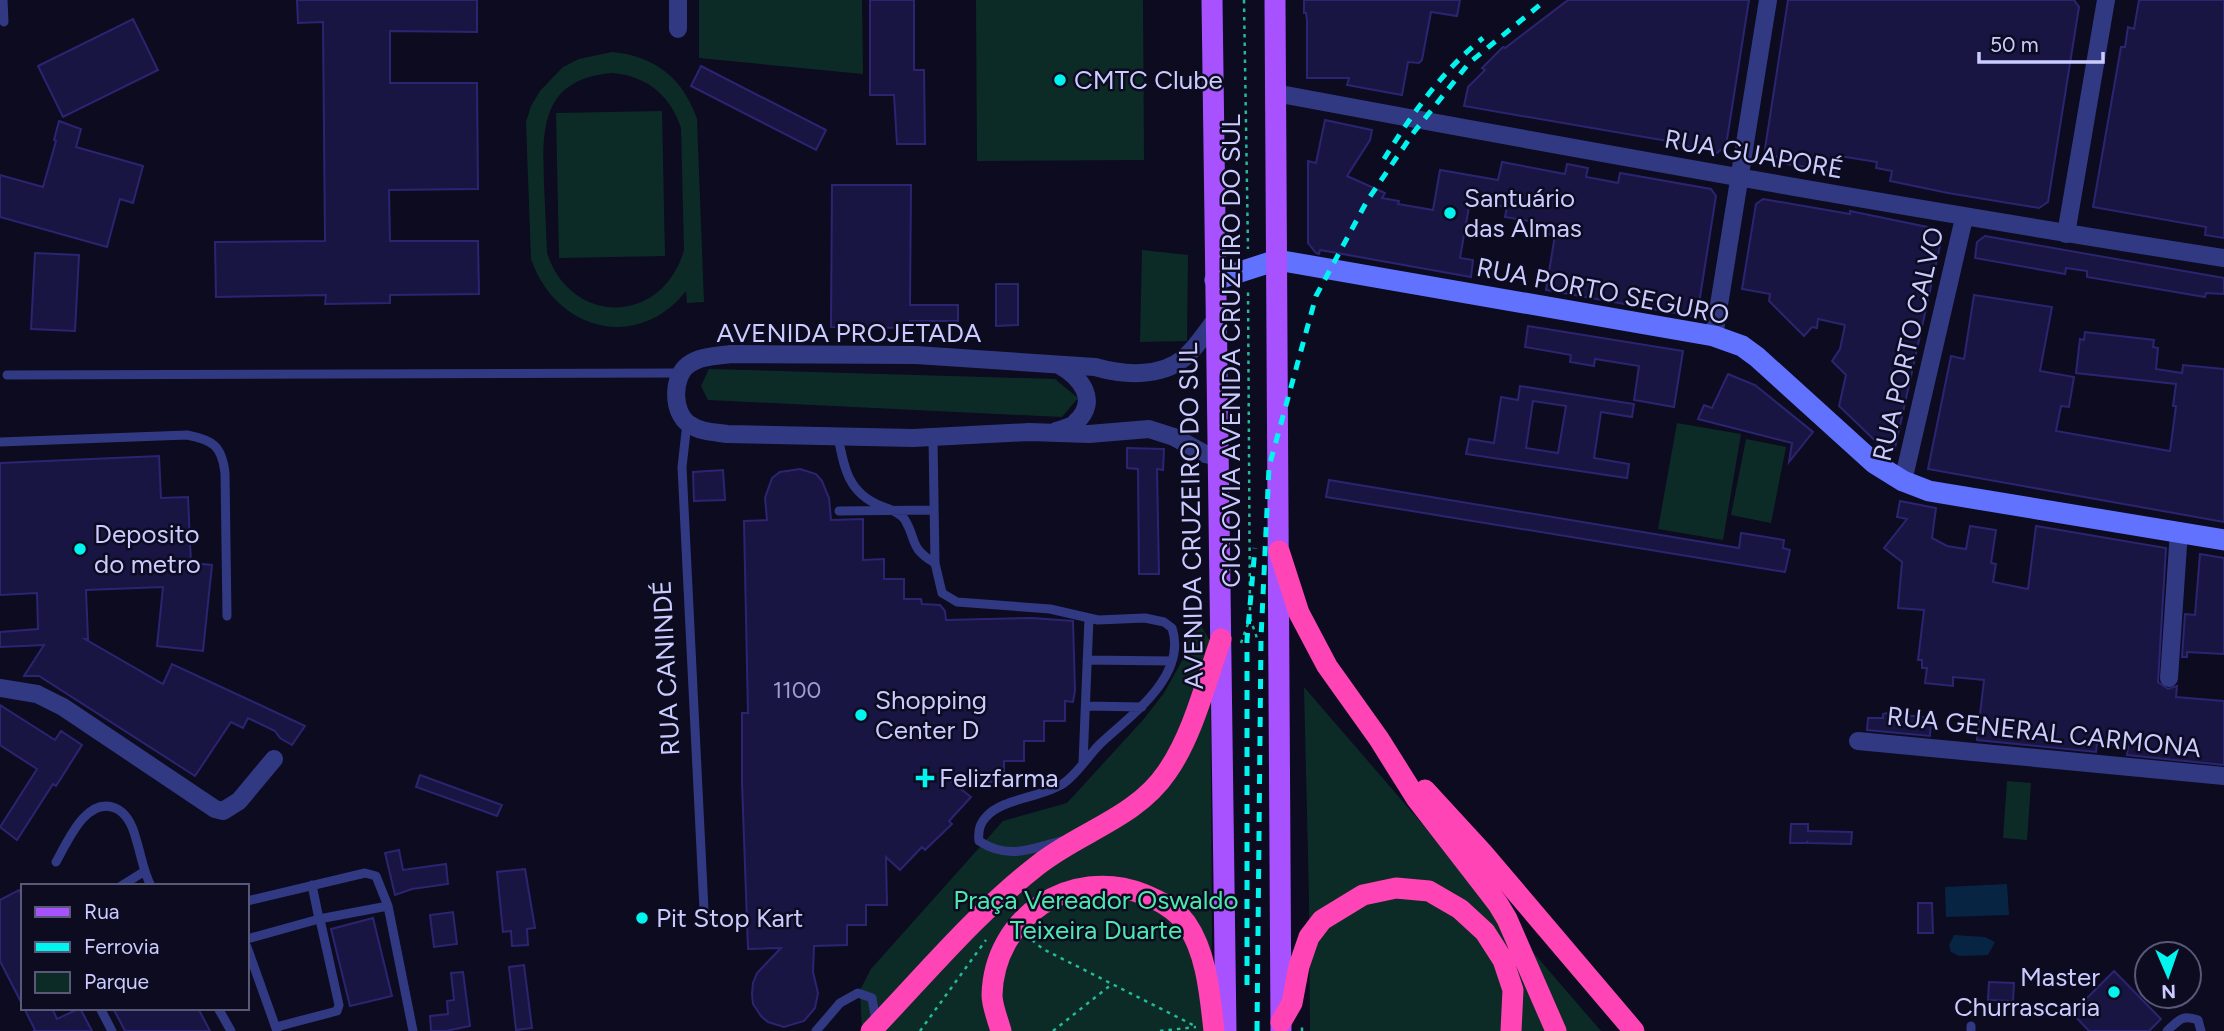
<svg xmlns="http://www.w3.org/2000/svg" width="2224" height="1031" font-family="Figtree,sans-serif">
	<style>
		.green { fill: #0d2b26; fill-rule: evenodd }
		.water { fill: #072543 }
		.building { fill: #191543; stroke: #2b2571; stroke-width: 2; fill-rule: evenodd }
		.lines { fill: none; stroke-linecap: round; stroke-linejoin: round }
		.path { stroke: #23ba9d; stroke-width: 2.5; stroke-dasharray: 3.5 5; stroke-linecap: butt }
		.lane { stroke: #323983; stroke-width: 9 }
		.street { stroke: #323983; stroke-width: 18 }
		.secondary { stroke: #6172ff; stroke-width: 21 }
		.primary { stroke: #a751ff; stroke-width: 21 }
		.highway { stroke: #ff45b6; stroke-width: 21 }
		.rail { stroke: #00f5ee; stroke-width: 5; stroke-dasharray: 10 9; stroke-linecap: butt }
		.poi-dot { fill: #00f5ee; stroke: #0c0b20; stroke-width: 2.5 }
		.labels { text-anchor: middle; stroke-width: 5; stroke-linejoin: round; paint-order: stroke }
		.number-label { font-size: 23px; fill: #9e9ed0 }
		.poi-label { font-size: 26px; fill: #cacbff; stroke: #0c0b20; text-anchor: start }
		.street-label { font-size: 26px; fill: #cacbff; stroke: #0c0b20 }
		.park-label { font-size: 26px; fill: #4de8ad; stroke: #0c0b20 }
	</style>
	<rect width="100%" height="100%" fill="#0c0b20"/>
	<path class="green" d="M699,0H862L863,74L699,58Z
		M976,0H1143L1144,160L977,161Z
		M612,52C655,56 683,78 697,119L704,302L687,303L686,291C637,353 555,330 531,259L526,122L531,106L540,91L563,67L579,59ZM612,73C647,76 670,95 681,128L684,250C663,325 571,327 547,253C546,230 545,207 544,183C542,127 542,79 612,73Z
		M662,111L665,256L559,258L556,113Z
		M1142,250L1188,255L1187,341L1140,342Z
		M709,369L1055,379L1078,398L1062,417L708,400L701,386Z
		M1677,423L1741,434L1723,540L1658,529Z
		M1746,439L1786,447L1771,523L1731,515Z
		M1192,610L1210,641L1212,931L1210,1031H862L860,990L871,969L1003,821L1067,803L1143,720L1164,693L1183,659Z
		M1304,687L1601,1031H1310L1309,898Z
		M2007,781L2031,783L2027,840L2003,838Z"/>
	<path class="water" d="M2007,884L2009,915L1946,917L1945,887Z
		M1954,935L1985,937L1995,942L1988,955L1959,956L1951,952L1949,945Z"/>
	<path class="building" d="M297,0H477V32L390,31V83H477L478,189L389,190L390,241H478L479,294L390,295V303L325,304L326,295L216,297L215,242L325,241L323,22L298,23Z
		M870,0H914V70H924L925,144H897L894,95H870Z
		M1304,0H1460L1457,16L1431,12L1422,60L1419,63L1408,62L1402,95L1347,85L1349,78H1307V21L1306,13H1304Z
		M1568,0H1749L1726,146L1717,153L1684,146L1685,144L1464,106L1468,87L1485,70L1482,68L1503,47L1505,48Z
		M1788,0H2074L2079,7L2048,202L2039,208L1948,193L1890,181L1892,171L1876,168L1877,162L1852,158L1840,156L1837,172L1787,164L1778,156L1771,159L1764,155Z
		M2139,0H2224V238L2205,235L2206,227L2093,207L2121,47H2125L2128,27L2134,29Z
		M133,19L158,70L63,117L38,66Z
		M701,66L826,130L816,150L691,86Z
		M1325,120L1372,130L1370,140L1347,176L1385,193L1382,198L1399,201L1398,204L1433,210L1440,170L1498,180L1502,162L1565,174L1567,164L1588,168L1586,177L1603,180L1618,183L1620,173L1711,189L1716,196L1698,310L1691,316L1546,290L1555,235L1545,234L1547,224L1505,217L1507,207L1470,201L1460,258L1473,260L1471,277L1320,250L1319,254L1316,253L1308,243V161L1316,163Z
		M59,121L81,129L76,147L143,166L133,203L120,199L107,247L0,217V175L43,187L56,141L54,140Z
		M832,185H911L910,305H958V321H910V328L831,327Z
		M1763,199L1850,214V211L1937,229L1942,237L1895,448L1886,451L1839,406L1846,375L1832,361L1840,349L1845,325L1818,319L1817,328L1812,327L1804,336L1769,301L1770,294L1742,289L1756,204Z
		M1985,236L2224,278V294L2206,293L2205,297L2087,277V271L2066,268L2065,274L1975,258L1977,242Z
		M35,253L79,255L75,331L31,329Z
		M996,284H1018V325L996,326Z
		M1974,295L2052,307L2040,371L2074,377L2069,407L2061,406L2056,431L2170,451L2176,406H2173L2176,384L2076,373L2080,339L2084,340L2085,332L2154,340L2153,347L2158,348L2156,369L2182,373L2183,365L2224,369V522L1928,469L1951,356L1964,359Z
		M1528,326L1683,351L1674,407L1634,400L1639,366L1595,359L1594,366L1570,362L1571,355L1525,347Z
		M1728,374L1755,385L1813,432L1789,462L1792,443L1698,419L1704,405L1712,408Z
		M1520,386L1634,404L1632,417L1601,412L1594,458L1629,464L1627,478L1466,454L1469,439L1494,443L1501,397L1518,400ZM1533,401L1566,406L1558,453L1526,448Z
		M1127,448L1164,449L1163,470L1157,469L1159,574H1139L1138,469L1127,468Z
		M159,456L161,498L188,497L191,563L212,565L203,651L157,646L163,587L86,590L88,639H85L163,684L172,664L305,726L292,745L280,738L275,731L248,718L243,728L231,722L195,776L39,676H24L44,645L0,647V632L38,629L37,593L0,595V463Z
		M800,469L816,474L822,481L829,498L831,520L863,519V560L884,559V579H904V599H921L922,604L940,605L945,611L946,620L1032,618L1073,621L1075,691L1073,702L1065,701V721H1044V741H1024V761H1004V782H952L971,797L949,821L952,824L925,850L922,847L900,870L886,857L887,905H866V925H847V945L814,946L813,972L818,993L815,1008L804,1021L784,1027L768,1022L761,1016L753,1004L752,994L753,983L757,973L781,948L748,949L742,783V713H748L744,521L767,520L765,498L772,478L780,472Z
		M723,470L725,500L694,501L693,472Z
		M1329,480L1739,548L1741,533L1784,540L1783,548L1790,550L1785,572L1326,497Z
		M1900,501L1936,508L1932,538L1947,546L1966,549L1970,526L1996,530L1991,563L1996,564L1993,582L2028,589L2036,526L2166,548L2158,682L2168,689L2177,686L2176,697L2224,701V765L2127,755L2128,747L2097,743L2096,752L1977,740L1984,680L1953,677V686L1925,683L1927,668H1922V660H1918L1924,610L1898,608L1902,562L1884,548L1907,519L1897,517Z
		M2200,554L2224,558V654L2187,652V657H2182L2185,614L2195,615Z
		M0,705L55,740L61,731L82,745L56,786L53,784L17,840L0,827L37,769L0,745Z
		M1887,713L1931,718L1930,736L1867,730L1868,718H1883V714Z
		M420,775L502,805L497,816L416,787Z
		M1791,824H1808V831L1852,832L1851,844L1808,843L1807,841V843H1790Z
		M399,850L403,870L446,864L448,884L412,889L395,895L385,853Z
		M525,869L535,928L527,929L528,945L512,946L511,931L503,932L497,872Z
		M19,890L23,898V1006L0,961V900Z
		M1918,903H1932L1933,933H1918Z
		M453,912L457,944L434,947L430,915Z
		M373,918L392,996L350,1006L331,929Z
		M524,965L532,1028L516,1030L509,967Z
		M2114,971L2161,1019L2149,1031H2089L2072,1013Z
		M463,972L470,1026L446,1031H431L430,1016L448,1014L447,1001L454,1000L451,973Z
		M1989,982L2014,983L2013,1001L1988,1000Z
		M24,1008H52L57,1019L80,1008L92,1031H33L35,1030Z
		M113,1008H198L210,1031H125Z"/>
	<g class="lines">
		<path class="path" d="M1244,0L1248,249
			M1250,618L1258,641
			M1241,643L1250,618L1248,288
			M1032,940L1043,949L1193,1025
			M920,1031L986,940
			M1053,1031L1112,984
			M1160,1031L1196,1027
			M1302,1031V1023"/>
		<path class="lane" d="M3,0L4,22
			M7,375L679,373
			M687,423L682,467L704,910
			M838,436C844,468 848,493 881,506C888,509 900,512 905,520C917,540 909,548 935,563L942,593L957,602L1050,609L1098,620L1145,618L1164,622L1172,628C1188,676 1130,716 1100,744C1088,756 1078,773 1064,783C1042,798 1002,798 986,817C979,824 978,833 979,841C1008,860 1031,849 1061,841
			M933,438L935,563
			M0,442L187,435C213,440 222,446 225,473L227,616
			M839,511L934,510
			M1087,660L1171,661
			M1086,706L1142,707
			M1083,763L1089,618
			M56,862C67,843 86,796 115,808C127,813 133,827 136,839C141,854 143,871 151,886
			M312,885L319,919L388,906
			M121,886L145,871
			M247,901L365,873L376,876L388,906L413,1031
			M247,939L319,919L321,924L339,1005L337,1011L276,1027
			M247,947L277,1031
			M100,1008L112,1031
			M218,1008L231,1031
			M1971,1026V1031
			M816,1031L840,1003L858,993L872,998L876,1021
			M2167,1031C2179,1020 2182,1014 2198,1020L2201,1031"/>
		<path class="street" d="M678,0V29
			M1275,93C1591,152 1907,209 2224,258
			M2066,234L2106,0
			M1216,319C1206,332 1197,347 1184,358C1160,378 1123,375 1095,367L916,355L731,354C717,356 700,356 688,365C672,377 672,413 689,424C700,432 714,432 727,434L913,438L1029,432L1089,434L1149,429L1174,437L1205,454L1219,457
			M1714,336L1768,0
			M1056,431C1062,429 1072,427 1076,422C1100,400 1080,377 1059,365
			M1903,481L1964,218
			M2169,678L2179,531
			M0,688L37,694L63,707L215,809L223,811L239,801L274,759
			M1858,741L2224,776"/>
		<path class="secondary" d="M1215,280L1277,260L1714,336L1742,346L1757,357L1874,463L1903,481L1929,491L2224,540"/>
		<path class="primary" d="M1212,0L1226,1031
			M1275,0L1281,1030"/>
		<path class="highway" d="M1279,551L1299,613L1327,666L1379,739L1416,798L1498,904L1507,919L1556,1031
			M1425,790L1482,852L1634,1031
			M1281,1022L1292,1003L1299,966L1309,937L1322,920L1363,895L1396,888L1429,891L1460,909L1485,932L1503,960L1513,990L1511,1031
			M871,1031C925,975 976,913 1038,865C1079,832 1136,818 1167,772C1193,735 1206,681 1221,639
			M1001,1031C998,1020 992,1006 992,995C994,917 1071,866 1143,894C1160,901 1174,908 1186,923C1207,953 1210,996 1214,1031"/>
		<path class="rail" d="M1384,159C1411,115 1443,70 1483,38
			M1247,985V640L1255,548
			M1257,1031L1261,638L1269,467L1316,296L1367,201L1414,132L1469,63L1546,0"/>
	</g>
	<g class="poi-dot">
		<circle cx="1060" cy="80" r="7"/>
		<circle cx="1450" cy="213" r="7"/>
		<circle cx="80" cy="549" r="7"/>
		<circle cx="861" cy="715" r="7"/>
		<path d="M921.5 767.5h7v7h7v7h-7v7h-7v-7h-7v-7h7z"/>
		<circle cx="642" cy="918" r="7"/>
		<circle cx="2114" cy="992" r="7"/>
	</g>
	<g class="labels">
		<g class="number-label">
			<text x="797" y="698">1100</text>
		</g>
		<g class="poi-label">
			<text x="1074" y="89">CMTC Clube</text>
			<text x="1464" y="207">Santuário<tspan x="1464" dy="30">das Almas</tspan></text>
			<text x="94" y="543">Deposito<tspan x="94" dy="30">do metro</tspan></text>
			<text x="875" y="709">Shopping<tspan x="875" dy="30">Center D</tspan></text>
			<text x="939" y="787">Felizfarma</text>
			<text x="656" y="927">Pit Stop Kart</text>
			<text x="2100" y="986" text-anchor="end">Master<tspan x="2100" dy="30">Churrascaria</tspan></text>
		</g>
		<g class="street-label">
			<text transform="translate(1754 154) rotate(10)" y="9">RUA GUAPORÉ</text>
			<text transform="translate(1603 291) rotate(11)" y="9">RUA PORTO SEGURO</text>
			<text x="849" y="342">AVENIDA PROJETADA</text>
			<text transform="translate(1908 344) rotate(-77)" y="9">RUA PORTO CALVO</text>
			<text transform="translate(1231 351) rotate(-90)" y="9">CICLOVIA AVENIDA CRUZEIRO DO SUL</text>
			<text transform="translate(1191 516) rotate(-91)" y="9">AVENIDA CRUZEIRO DO SUL</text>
			<text transform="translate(666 668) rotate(-93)" y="9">RUA CANINDÉ</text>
			<text transform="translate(2044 732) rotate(6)" y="9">RUA GENERAL CARMONA</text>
		</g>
		<g class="park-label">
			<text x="1096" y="909">Praça Vereador Oswaldo<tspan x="1096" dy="30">Teixeira Duarte</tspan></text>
		</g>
	</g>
	<rect x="21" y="884" width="228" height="126" fill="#0c0b20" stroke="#585879" stroke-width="2"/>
	<rect x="35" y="907" width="35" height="10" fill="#a751ff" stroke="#585879" stroke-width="2"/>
	<text x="84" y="919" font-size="21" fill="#cacbff">Rua</text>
	<rect x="35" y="942" width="35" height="10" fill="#00f5ee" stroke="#585879" stroke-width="2"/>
	<text x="84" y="954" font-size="21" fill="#cacbff">Ferrovia</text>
	<rect x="35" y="972" width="35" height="21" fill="#0d2b26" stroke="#585879" stroke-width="2"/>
	<text x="84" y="989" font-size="21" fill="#cacbff">Parque</text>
	<g transform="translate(2168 975) rotate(178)"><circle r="33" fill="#0c0b20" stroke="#585879" stroke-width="2"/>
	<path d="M0-5L12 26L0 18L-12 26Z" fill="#00f5ee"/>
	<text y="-10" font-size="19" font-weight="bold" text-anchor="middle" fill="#cacbff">N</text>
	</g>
	<path d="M1979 52v10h124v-10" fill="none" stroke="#cacbff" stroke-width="3.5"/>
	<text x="1990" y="52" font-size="21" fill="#cacbff" stroke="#0c0b20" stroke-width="5" paint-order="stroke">50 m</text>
</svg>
